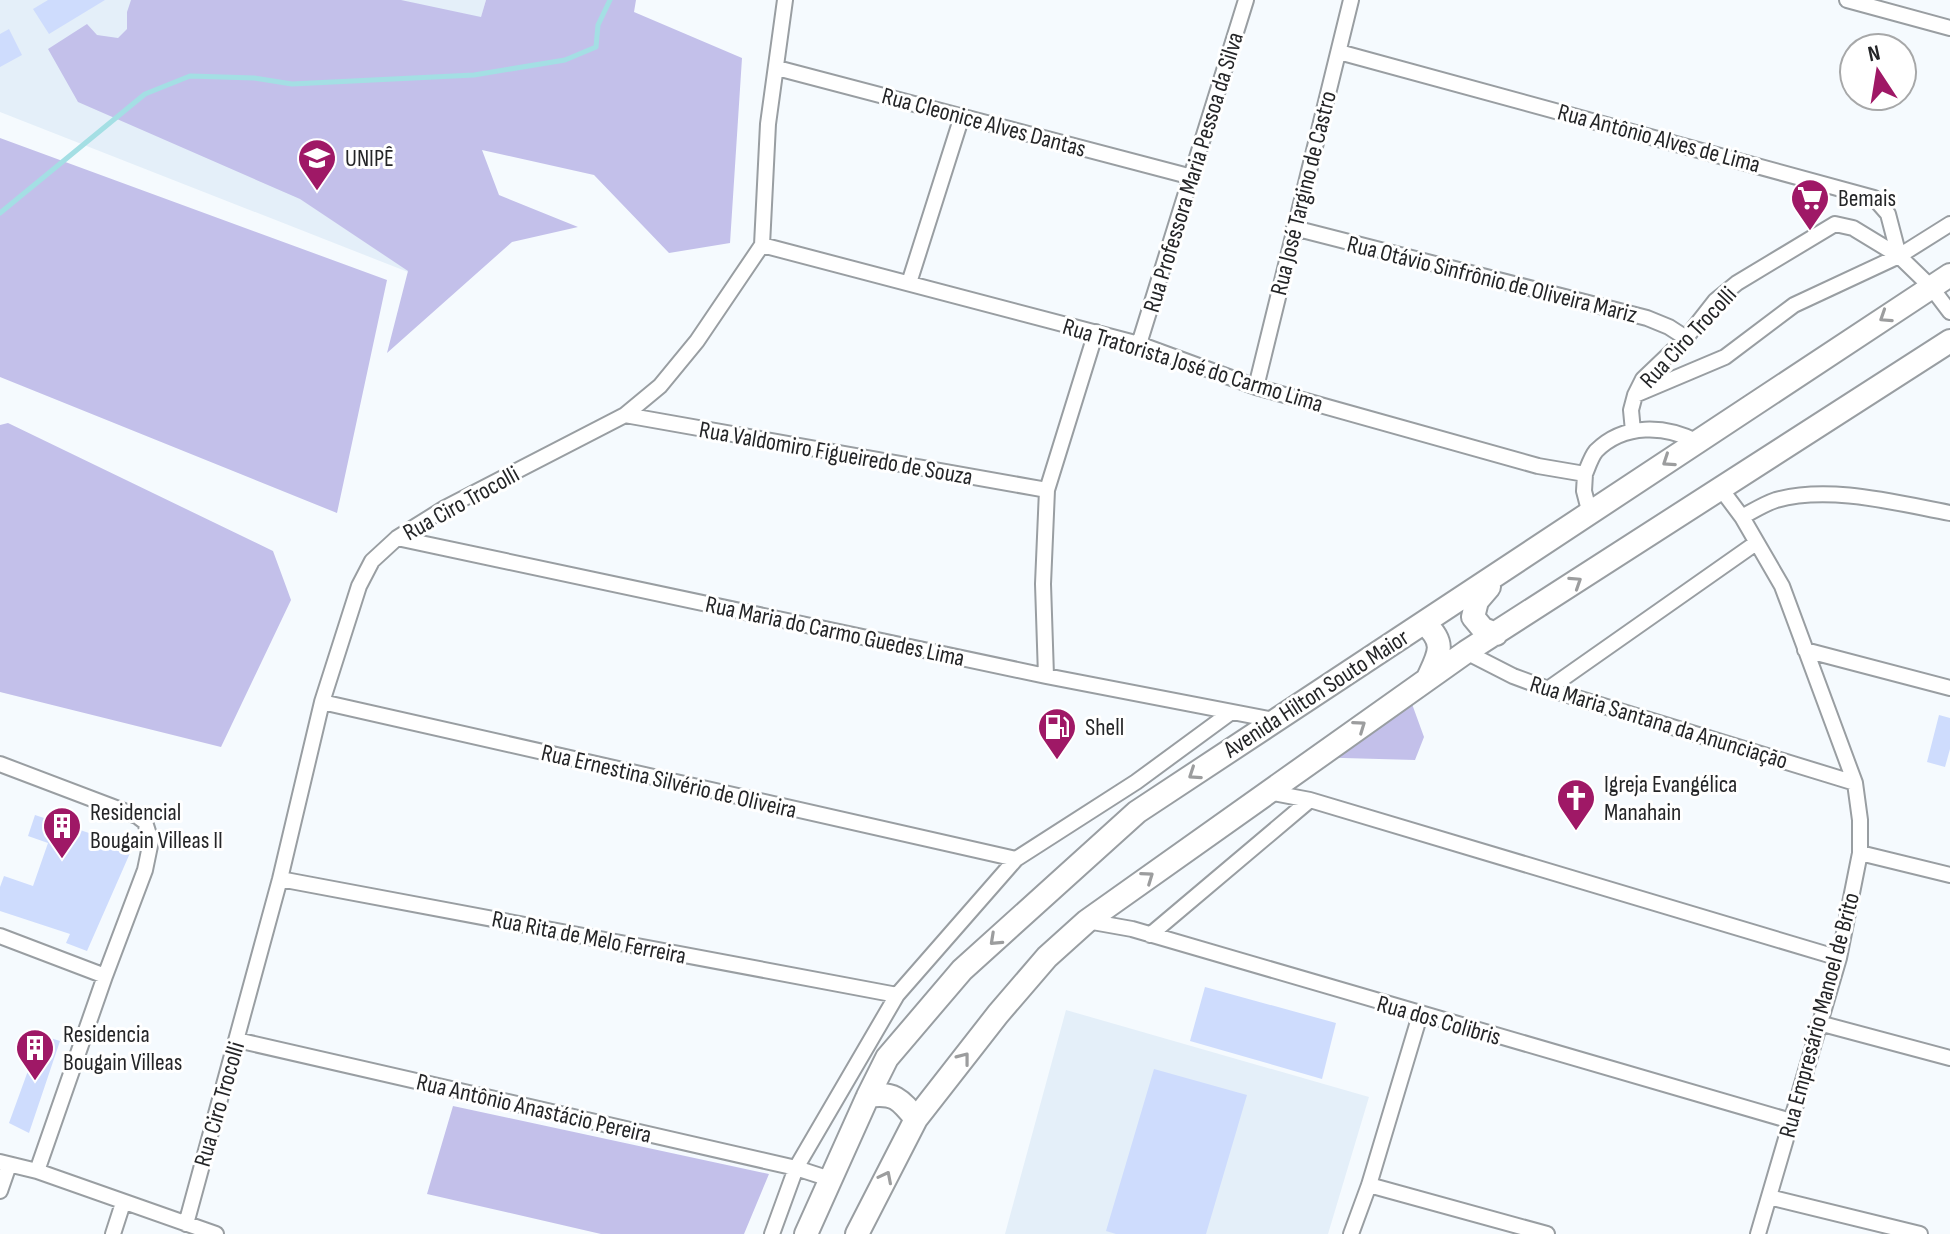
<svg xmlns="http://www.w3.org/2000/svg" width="1950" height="1234" font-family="'Sofia Sans Condensed',sans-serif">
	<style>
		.built { fill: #e4eff9 }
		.green { fill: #c3c0ea }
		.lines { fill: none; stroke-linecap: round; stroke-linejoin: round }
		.stream { stroke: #a4dfe4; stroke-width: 5 }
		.building { fill: #cedcfd }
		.minor-casing { stroke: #999ea2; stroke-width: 18 }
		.primary-casing { stroke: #999ea2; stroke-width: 26 }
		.minor { stroke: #fff; stroke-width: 14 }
		.primary { stroke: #fff; stroke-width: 22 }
		.oneway { stroke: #9c9d9e }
		.labels { text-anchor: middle; stroke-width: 6; stroke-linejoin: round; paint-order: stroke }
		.street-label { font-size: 24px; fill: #242527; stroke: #fff }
		.poi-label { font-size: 24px; fill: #242527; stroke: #fff; text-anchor: start }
	</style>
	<rect width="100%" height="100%" fill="#f5fafe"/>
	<path class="built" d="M0,0H486L408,272L0,112Z
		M1066,1010L1369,1097L1328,1234H1005Z"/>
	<path class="green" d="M131,0H401L481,17L486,0H636L634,12L742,58L730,243L669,253L594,175L482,150L499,195L578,227L512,242L387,353L408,271L300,199L78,102L48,49L87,24L97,35L118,38L127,29V12Z
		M0,138L387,280L337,513L0,377Z
		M8,423L273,551L291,600L221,747L0,692V425Z
		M1408,693L1424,737L1415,760L1307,757Z
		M453,1106L769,1174L744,1234H601L427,1194Z"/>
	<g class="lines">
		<path class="stream" d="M0,213L145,94L190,76L254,78L292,84L474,75L565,60L596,47L598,25L610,0"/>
	</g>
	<path class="building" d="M48,0H105L49,34L33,9Z
		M9,29L22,55L0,67V34Z
		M1939,715L1950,718V749L1945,767L1927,762Z
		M35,815L107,839L108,836L134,844L87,951L66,943L70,934L0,911V887L4,876L33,886L48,843L28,836Z
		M1205,987L1336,1023L1322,1079L1190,1041Z
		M41,1035L60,1041L29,1133L9,1123Z
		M1154,1069L1247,1095L1206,1234H1116L1106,1231Z"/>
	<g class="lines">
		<defs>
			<path id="minor" d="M1847,0L1950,28
				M1339,52L1874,198L1888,214L1899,256L1931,287L1950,312
				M777,68L1192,177
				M1294,228L1647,318L1669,327L1686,338
				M762,245L1139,344L1256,387L1538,466L1585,474L1584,491L1590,514
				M909,283L962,116
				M1139,344L1246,0
				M1256,387L1351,0
				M1635,395L1725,357L1794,305L1899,256L1950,224
				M625,415L1047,490
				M1633,431L1631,410L1635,395L1643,379L1686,338L1715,301L1737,283L1835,224L1853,228L1899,256
				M1585,474C1588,467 1591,457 1596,451C1624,423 1665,425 1698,442
				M1721,489L1742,517L1782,586L1855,783L1860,820V853L1839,958L1758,1234
				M1742,517C1753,511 1764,504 1776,500C1830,485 1896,503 1950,513
				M397,538L1046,676L1274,720
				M1805,650L1950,688
				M1466,652L1513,676L1548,689L1855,783
				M1046,676L1043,584L1047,490L1096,332
				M1548,689L1756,543
				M322,702L1016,859
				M0,764L137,816L145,822L151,841L145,870L105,976L37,1171
				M1268,792L1310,800L1839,958
				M1860,853L1950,875
				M280,879L897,995
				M1087,921L1132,929L1791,1121
				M1150,935L1310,800
				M0,936L105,976
				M1819,1023L1950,1058
				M237,1040L796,1168L830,1179
				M0,1162L37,1171L216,1234
				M1369,1185L1547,1234
				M0,1191L9,1165
				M1769,1197L1920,1234
				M186,1224L280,879L322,702L359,586L372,561L397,538L445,508L625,415L660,386L697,341L762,245L768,124L785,0
				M113,1234L123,1203
				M772,1234L796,1168L897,995L1016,859L1136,782L1230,713
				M1351,1234L1369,1185L1420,1015"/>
			<path id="primary" d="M1489,587L1477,601L1473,617L1483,629L1496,634
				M1424,623C1447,643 1439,654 1428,678
				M868,1096C894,1092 900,1099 916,1119
				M806,1234L868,1096L887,1058L962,970L1137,812L1950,275
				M857,1234L916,1119L998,1014L1047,957L1087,921L1466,652L1950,341"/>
		</defs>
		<use href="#minor" class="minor-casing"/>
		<use href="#primary" class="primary-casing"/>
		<use href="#minor" class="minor"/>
		<use href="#primary" class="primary"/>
	</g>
	<defs><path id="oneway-chevron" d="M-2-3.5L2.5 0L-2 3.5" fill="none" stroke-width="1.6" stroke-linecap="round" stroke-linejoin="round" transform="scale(2)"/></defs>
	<g class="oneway">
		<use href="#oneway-chevron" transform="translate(1885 317) rotate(147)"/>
		<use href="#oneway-chevron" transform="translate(1668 461) rotate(146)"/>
		<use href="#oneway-chevron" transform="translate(1576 582) rotate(-33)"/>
		<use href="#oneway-chevron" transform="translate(1360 726) rotate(-35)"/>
		<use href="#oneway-chevron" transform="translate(1194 774) rotate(146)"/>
		<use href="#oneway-chevron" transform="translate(1148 877) rotate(-35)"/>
		<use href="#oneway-chevron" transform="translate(995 940) rotate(137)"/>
		<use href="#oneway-chevron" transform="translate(964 1058) rotate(-52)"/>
		<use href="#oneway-chevron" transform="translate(886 1177) rotate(-63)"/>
	</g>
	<defs>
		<symbol id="university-pin" viewBox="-11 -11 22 30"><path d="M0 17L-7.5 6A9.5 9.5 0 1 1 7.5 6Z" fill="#9f1866" stroke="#fff"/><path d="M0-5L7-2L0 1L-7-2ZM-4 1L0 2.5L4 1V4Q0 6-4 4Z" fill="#fff"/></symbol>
		<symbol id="supermarket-pin" viewBox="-11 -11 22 30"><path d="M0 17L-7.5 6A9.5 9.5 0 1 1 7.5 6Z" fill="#9f1866" stroke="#fff"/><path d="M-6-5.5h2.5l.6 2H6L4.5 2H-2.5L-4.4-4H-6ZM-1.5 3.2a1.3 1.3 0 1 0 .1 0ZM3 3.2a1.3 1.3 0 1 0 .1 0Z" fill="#fff"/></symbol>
		<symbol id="fuel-pin" viewBox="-11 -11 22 30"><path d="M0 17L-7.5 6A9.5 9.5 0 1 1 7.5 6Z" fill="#9f1866" stroke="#fff"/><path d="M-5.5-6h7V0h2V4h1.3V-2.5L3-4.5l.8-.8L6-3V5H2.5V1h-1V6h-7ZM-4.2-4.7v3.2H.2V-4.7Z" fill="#fff"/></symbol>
		<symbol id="church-pin" viewBox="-11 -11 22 30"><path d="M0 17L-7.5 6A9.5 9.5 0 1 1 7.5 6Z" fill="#9f1866" stroke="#fff"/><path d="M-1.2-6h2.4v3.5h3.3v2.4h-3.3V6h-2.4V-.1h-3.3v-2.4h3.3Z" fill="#fff"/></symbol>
		<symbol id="building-pin" viewBox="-11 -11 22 30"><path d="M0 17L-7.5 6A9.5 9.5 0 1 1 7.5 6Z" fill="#9f1866" stroke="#fff"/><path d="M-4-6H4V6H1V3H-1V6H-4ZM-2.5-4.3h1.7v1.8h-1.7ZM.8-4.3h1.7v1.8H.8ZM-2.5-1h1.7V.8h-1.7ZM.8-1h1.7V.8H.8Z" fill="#fff"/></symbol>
	</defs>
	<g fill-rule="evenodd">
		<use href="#university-pin" x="295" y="136" width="44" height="60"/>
		<use href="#supermarket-pin" x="1788" y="176" width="44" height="60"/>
		<use href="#fuel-pin" x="1035" y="705" width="44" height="60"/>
		<use href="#church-pin" x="1554" y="776" width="44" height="60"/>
		<use href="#building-pin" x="40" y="804" width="44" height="60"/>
		<use href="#building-pin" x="13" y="1026" width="44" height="60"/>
	</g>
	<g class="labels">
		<g class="street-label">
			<text transform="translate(984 122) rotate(15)" y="8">Rua Cleonice Alves Dantas</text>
			<text transform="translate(1659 138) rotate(15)" y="8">Rua Antônio Alves de Lima</text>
			<text transform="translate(1193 172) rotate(-73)" y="8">Rua Professora Maria Pessoa da Silva</text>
			<text transform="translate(1303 193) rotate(-76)" y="8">Rua José Targino de Castro</text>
			<text transform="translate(1492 279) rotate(14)" y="8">Rua Otávio Sinfrônio de Oliveira Mariz</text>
			<text transform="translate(1688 337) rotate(-47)" y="8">Rua Ciro Trocolli</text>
			<text transform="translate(1193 365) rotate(17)" y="8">Rua Tratorista José do Carmo Lima</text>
			<text transform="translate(836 453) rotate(10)" y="8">Rua Valdomiro Figueiredo de Souza</text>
			<text transform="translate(461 503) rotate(-29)" y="8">Rua Ciro Trocolli</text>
			<text transform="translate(835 631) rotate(12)" y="8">Rua Maria do Carmo Guedes Lima</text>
			<text transform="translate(1316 693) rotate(-33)" y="8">Avenida Hilton Souto Maior</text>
			<text transform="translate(1659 722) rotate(17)" y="8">Rua Maria Santana da Anunciação</text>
			<text transform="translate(669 781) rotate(13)" y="8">Rua Ernestina Silvério de Oliveira</text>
			<text transform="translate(589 937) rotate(11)" y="8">Rua Rita de Melo Ferreira</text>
			<text transform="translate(1819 1015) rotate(-75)" y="8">Rua Empresário Manoel de Brito</text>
			<text transform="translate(1439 1020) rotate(16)" y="8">Rua dos Colibris</text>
			<text transform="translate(219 1104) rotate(-74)" y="8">Rua Ciro Trocolli</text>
			<text transform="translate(534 1108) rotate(13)" y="8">Rua Antônio Anastácio Pereira</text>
		</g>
		<g class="poi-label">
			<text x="345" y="166">UNIPÊ</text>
			<text x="1838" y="206">Bemais</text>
			<text x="1085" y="735">Shell</text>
			<text x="1604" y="792">Igreja Evangélica<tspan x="1604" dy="28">Manahain</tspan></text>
			<text x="90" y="820">Residencial<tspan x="90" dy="28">Bougain Villeas II</tspan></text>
			<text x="63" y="1042">Residencia<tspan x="63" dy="28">Bougain Villeas</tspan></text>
		</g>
	</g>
	<g transform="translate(1878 72) rotate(348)"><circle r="38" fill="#ffffff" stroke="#a7a8a9" stroke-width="2"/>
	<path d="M0-6L14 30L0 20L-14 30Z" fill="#9f1866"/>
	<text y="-12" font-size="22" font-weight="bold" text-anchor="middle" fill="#242527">N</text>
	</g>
</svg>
